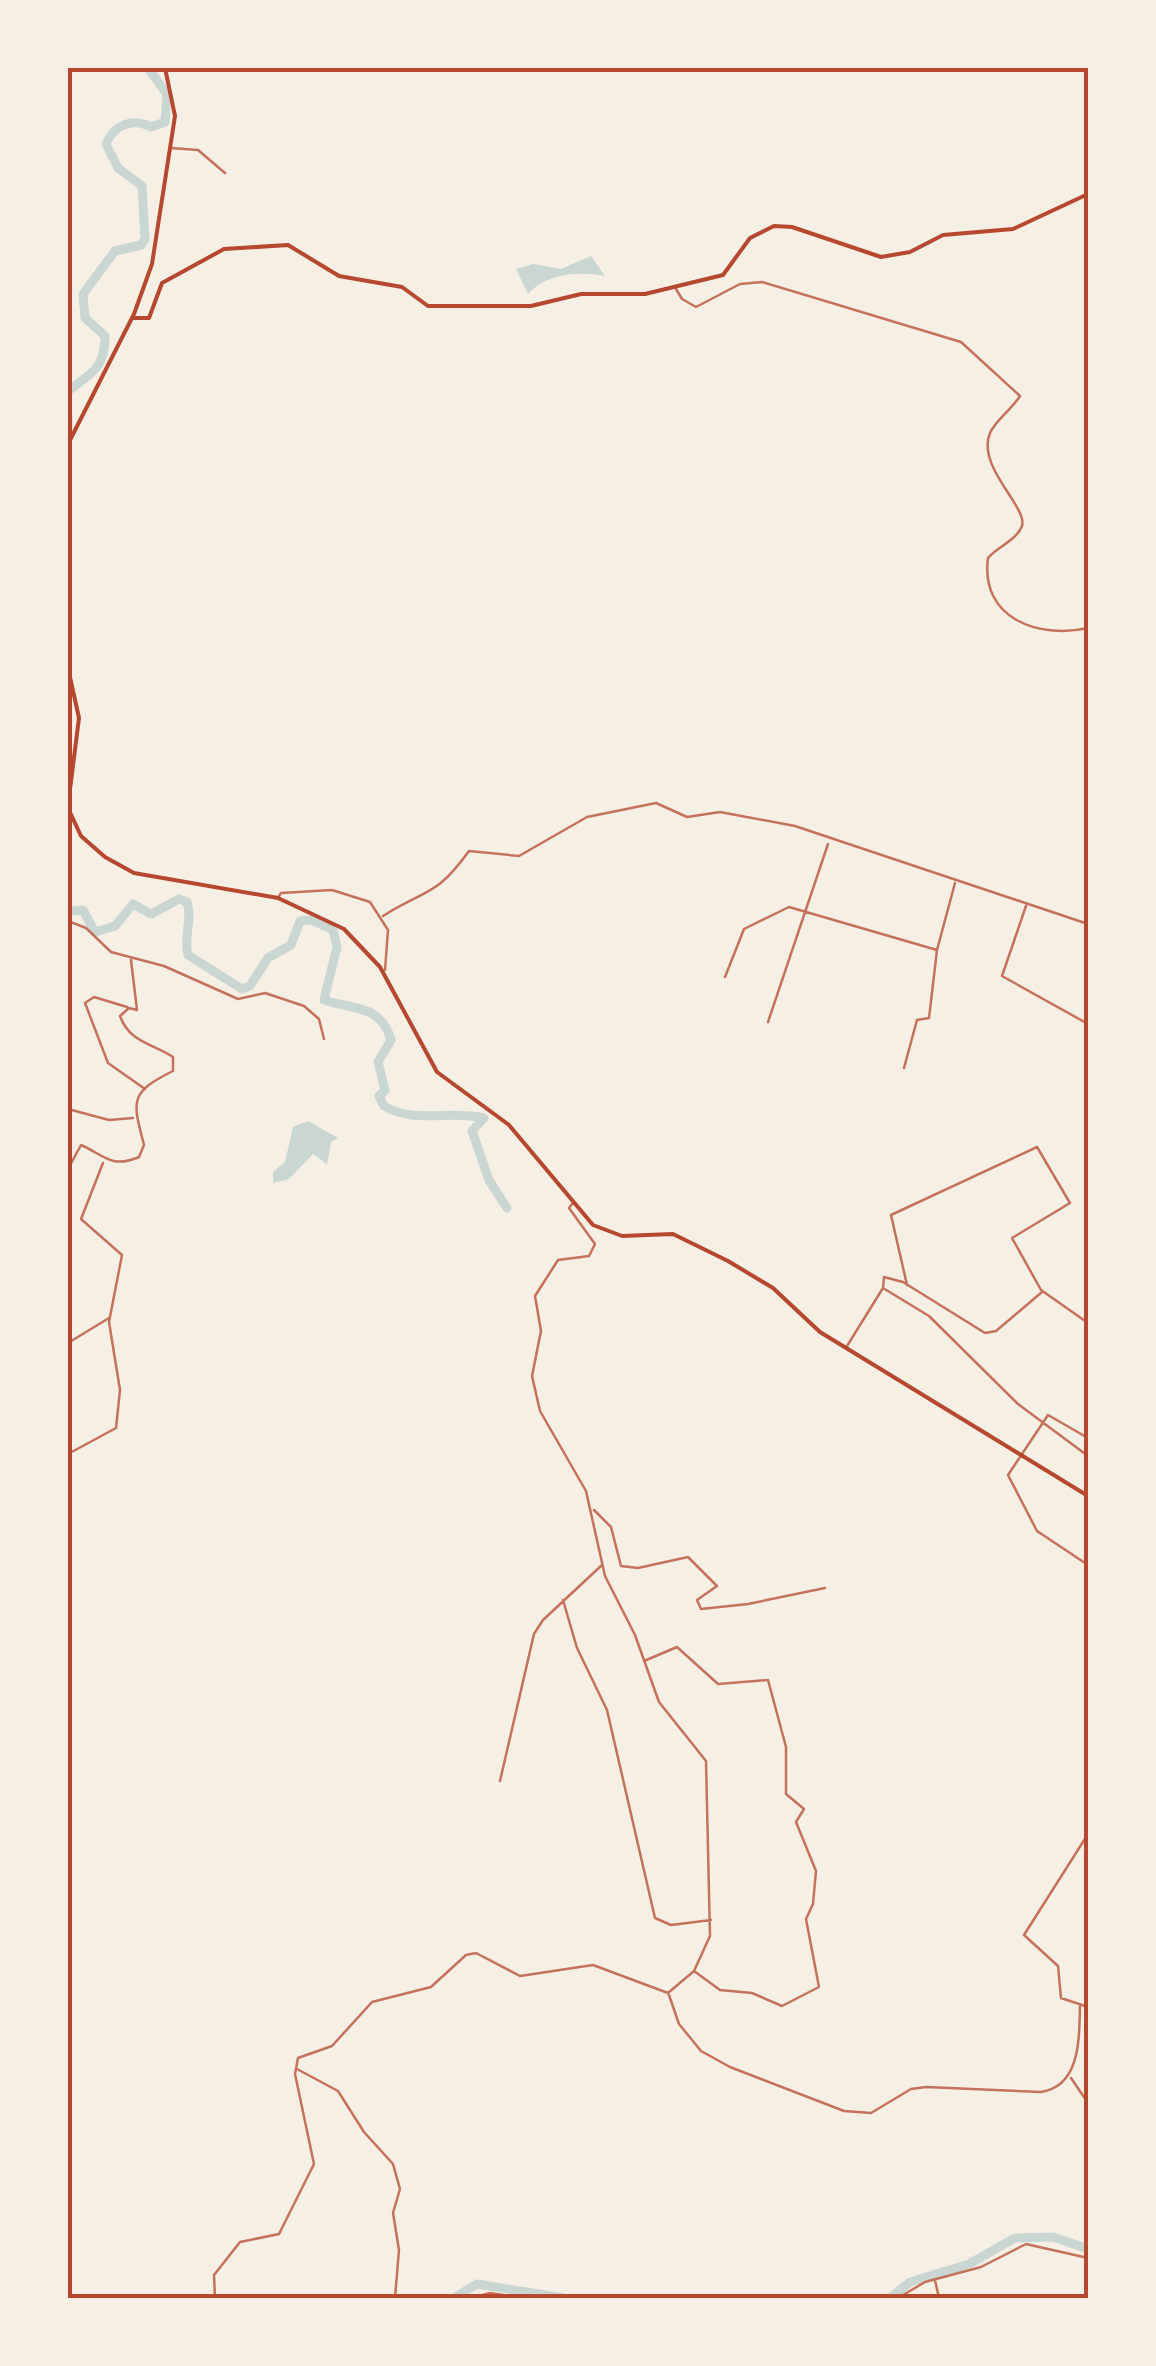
<svg xmlns="http://www.w3.org/2000/svg" width="1156" height="2366" font-family="Cabin,sans-serif">
	<style>
		.water { fill: #c9d6d2 }
		.lines { fill: none; stroke-linecap: round; stroke-linejoin: round }
		.river { stroke: #c9d6d2; stroke-width: 9 }
		.minor { stroke: #c5725c; stroke-width: 2.5 }
		.secondary { stroke: #b5482f; stroke-width: 4 }
		.neatline { fill: none; stroke: #b5482f; stroke-width: 4 }
	</style>
	<rect width="100%" height="100%" fill="#f6efe4"/>
	<path class="water" d="M591,256L605,276C578,271 547,273 528,294L516,269L533,264L561,269Z
		M308,1121L338,1138L331,1142L327,1164L313,1154L289,1179L273,1183V1172L285,1162L293,1127Z"/>
	<g class="lines">
		<path class="river" d="M68,391C91,373 105,369 105,336L85,318L83,294L115,251L141,245L145,239L142,186L118,168L106,144C114,124 133,118 151,127L165,122L167,94L148,68
			M68,416V431
			M68,911L83,910L95,932L115,926L133,904L151,914L179,899L187,902C193,921 183,935 188,955L242,989L250,986L268,958L291,945L300,921L311,920L333,930L337,947L324,1000C353,1010 381,1004 391,1040L378,1062L385,1090L379,1096L384,1106C414,1124 450,1110 484,1118L472,1131L489,1180L507,1208
			M454,2298L477,2284L564,2298
			M890,2298L910,2282L969,2264L1015,2238L1053,2237L1088,2249"/>
		<path class="minor" d="M171,148L198,150L225,173
			M676,289L682,299L696,307L740,284L762,282L961,342L1020,396C1012,409 995,421 990,433C976,467 1028,507 1022,526C1017,540 997,547 988,558C980,619 1039,639 1088,628
			M279,896L281,893L332,890L370,902L388,930L385,970
			M1026,906L1002,976L1088,1024
			M383,916C427,888 435,898 469,851L519,856L587,817L656,803L687,817L720,812L795,826L1088,924
			M68,921L86,928L111,952L164,966L238,999L265,993L304,1006L319,1019L324,1039
			M68,951V961
			M725,977L744,929L789,907L937,950
			M127,1007L94,997L85,1003L108,1063L145,1089
			M768,1022L828,844
			M904,1068L917,1020L929,1018L937,950L955,883
			M68,1109L109,1120L133,1118
			M68,1169L81,1145C104,1155 111,1169 139,1157L144,1145C133,1102 128,1093 173,1071V1057C152,1043 130,1043 120,1016L129,1008L137,1010L131,960
			M573,1203L569,1208L595,1244L589,1256L558,1260L535,1296L541,1331L532,1376L540,1411L586,1491L605,1576L635,1635L659,1702L706,1761L710,1936L694,1971L668,1993
			M907,1285L891,1215L1037,1147L1070,1203L1012,1238L1041,1290L1088,1323
			M883,1288L929,1316L1018,1404L1088,1456
			M68,1343L109,1318
			M847,1346L883,1288L884,1277L903,1282L985,1333L996,1331L1042,1292
			M1088,1438L1048,1415L1008,1475L1037,1531L1088,1565
			M68,1454L116,1428L120,1390L109,1322L122,1255L81,1219L103,1163
			M594,1510L611,1527L621,1566L638,1568L688,1557L717,1586L697,1600L701,1609L748,1604L825,1588
			M563,1600L577,1648L607,1710L655,1918L671,1925L711,1920
			M644,1661L677,1647L718,1684L768,1680L786,1747V1794L804,1809L796,1822L816,1871L813,1904L806,1919L819,1987L782,2006L752,1993L720,1990L694,1971
			M500,1781L534,1634L543,1620L602,1565
			M1088,1834L1024,1935L1058,1966L1061,1998L1088,2007
			M669,1995L679,2024L701,2051L730,2067L844,2111L871,2113L911,2089L926,2087L1041,2092C1081,2086 1079,2038 1080,2005
			M297,2069L338,2091L364,2132L393,2164L400,2189L393,2213L399,2250L395,2298
			M1071,2078L1088,2103
			M935,2280L939,2298
			M215,2298L214,2275L240,2242L279,2234L314,2164L295,2074L298,2058L332,2046L372,2002L431,1987L466,1955L476,1953L520,1976L593,1965L668,1993
			M471,2298L490,2293L523,2298
			M898,2298L925,2282L981,2267L1026,2244L1088,2258"/>
		<path class="secondary" d="M132,318H149L162,283L224,249L288,245L339,276L402,287L428,306H531L581,294H645L723,275L750,238L774,226L792,227L881,257L910,252L943,235L1013,229L1088,194
			M68,444L134,314L152,264L175,116L165,68
			M68,668L79,718L68,805
			M68,808L81,836L105,857L134,873L278,898L344,929L380,967L437,1072L509,1125L593,1225L622,1236L673,1234L728,1261L773,1288L820,1332L1088,1496"/>
	</g>
	<rect width="1156" height="2366" fill="none" stroke="#f6efe4" stroke-width="140"/>
	<rect x="70" y="70" width="1016" height="2226" class="neatline"/>
</svg>
